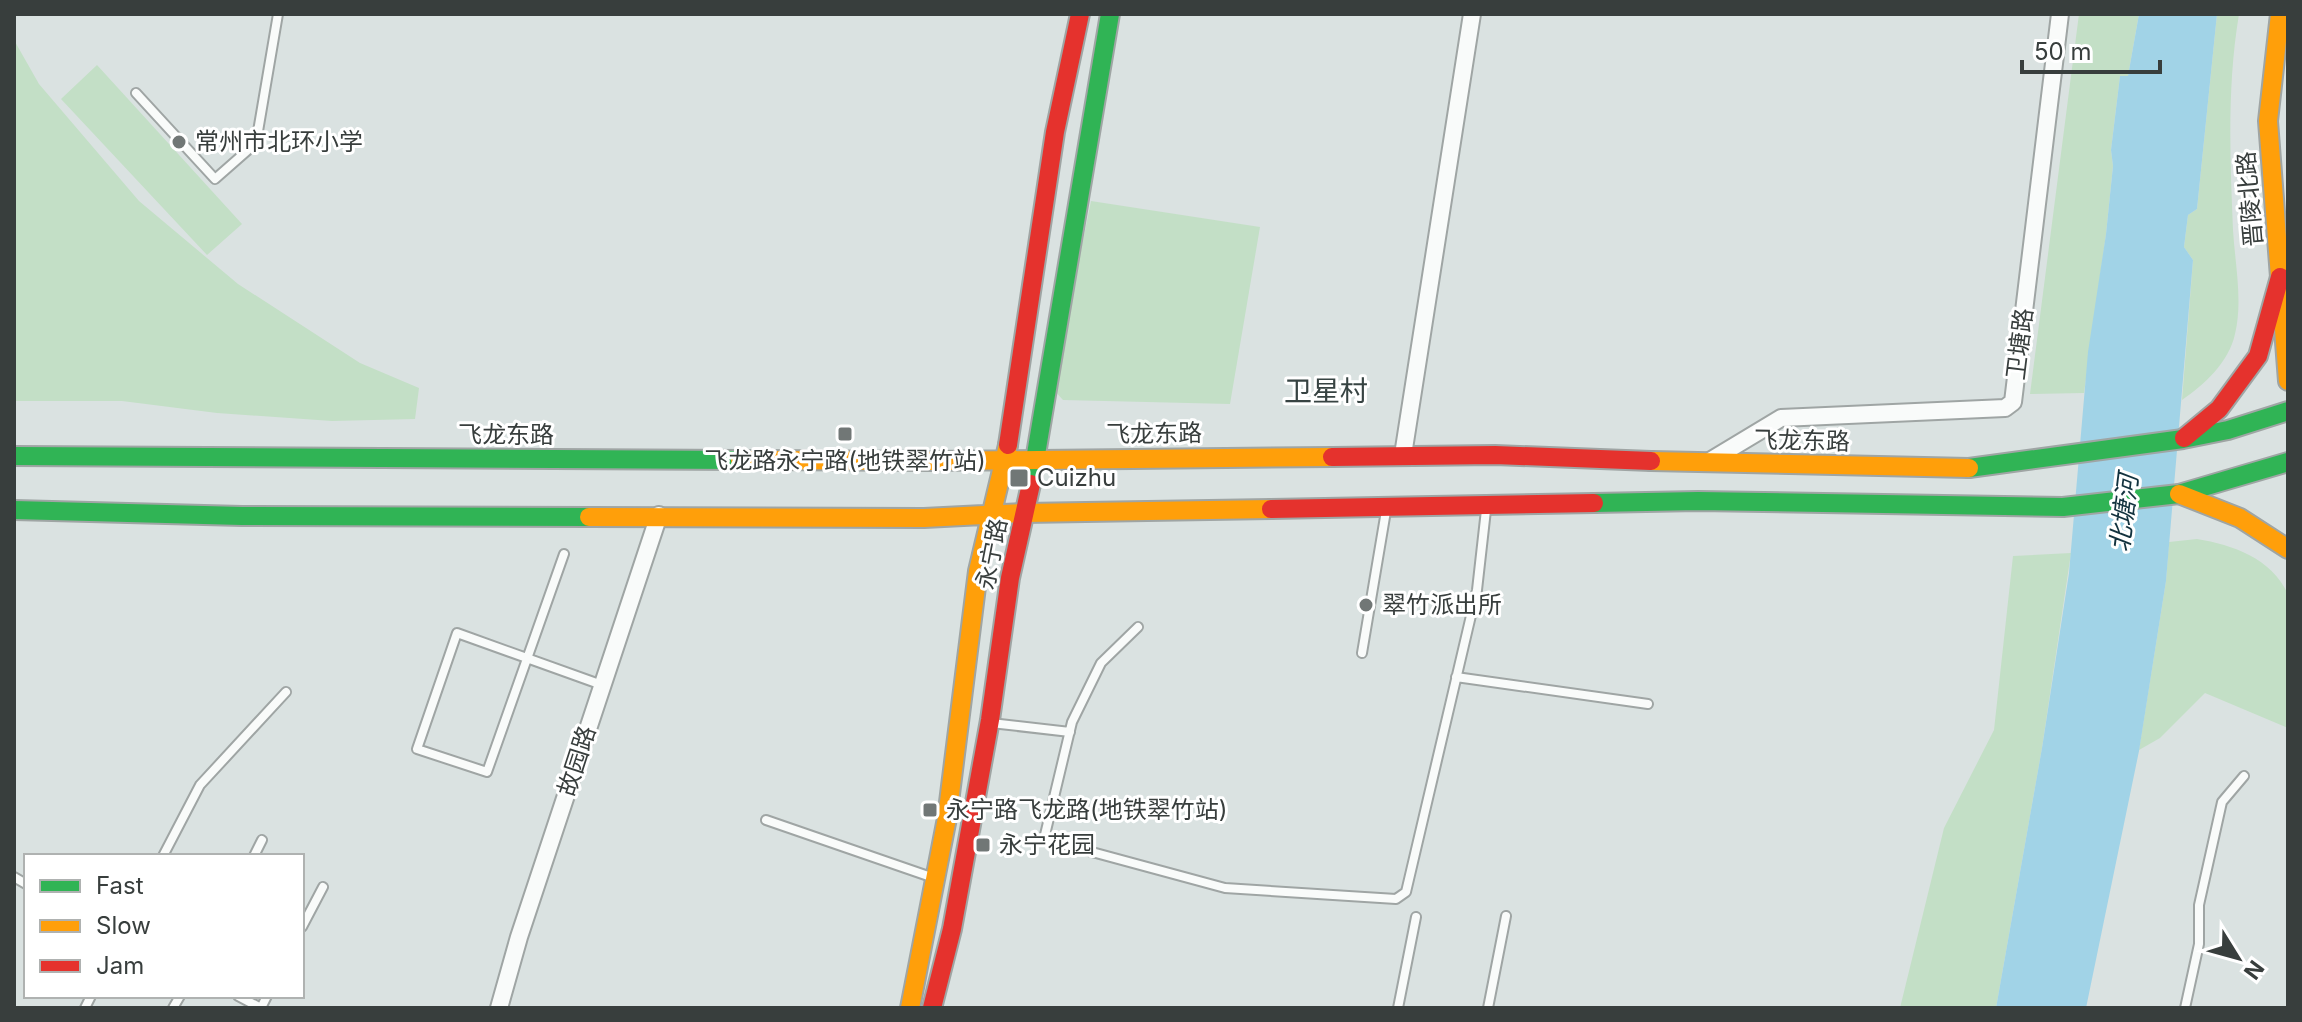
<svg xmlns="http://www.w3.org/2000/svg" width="2302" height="1022" font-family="Inter,'Noto Sans SC',sans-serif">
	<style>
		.green { fill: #c3dfc6 }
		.water { fill: #a1d3e7 }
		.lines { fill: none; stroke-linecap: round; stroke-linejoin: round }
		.lane-casing { stroke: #9fa5a4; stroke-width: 12 }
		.street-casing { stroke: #9fa5a4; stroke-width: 20 }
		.fast-casing { stroke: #9fa5a4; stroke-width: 22 }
		.slow-casing { stroke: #9fa5a4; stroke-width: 22 }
		.jam-casing { stroke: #9fa5a4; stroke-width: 22 }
		.lane { stroke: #f9fbfa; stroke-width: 8 }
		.street { stroke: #f9fbfa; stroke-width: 16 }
		.fast { stroke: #30b455; stroke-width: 18 }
		.slow { stroke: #ff9f0a; stroke-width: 18 }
		.jam { stroke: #e5322d; stroke-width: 18 }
		.poi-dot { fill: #717776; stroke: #fff; stroke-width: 3 }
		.labels { text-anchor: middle; stroke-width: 6; stroke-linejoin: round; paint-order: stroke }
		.poi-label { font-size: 24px; fill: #383e3d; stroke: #fff; text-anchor: start }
		.street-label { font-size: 24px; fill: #383e3d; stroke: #fff }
		.water-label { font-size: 26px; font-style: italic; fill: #12323e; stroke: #fff }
		.quarter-label { font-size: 28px; fill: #374342; stroke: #fff }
	</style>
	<rect width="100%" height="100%" fill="#dae2e1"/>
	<path class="green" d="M2079,14H2139L2128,76H2120L2111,150L2113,166L2106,234L2084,393L2030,394Z
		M2217,14H2239C2227,86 2230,157 2233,230C2235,264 2243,301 2235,334C2229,362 2204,385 2182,400L2193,260L2184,247L2188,215L2197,209Z
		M14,40L39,84L139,201L238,284L360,363L419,388L415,419L332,421L217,413L122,401H14Z
		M97,65L242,224L207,255L61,99Z
		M1091,201L1260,227L1230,404L1063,400L1053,389Z
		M2197,539C2233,545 2271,558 2288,594V728L2205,693L2160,738L2139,750L2166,581L2169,542Z
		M2071,553L2042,748L1996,1008H1900L1944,828L1994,730L2013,556Z"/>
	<path class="water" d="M2139,14H2217L2197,209L2188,215L2184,247L2193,260L2166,581L2139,751L2086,1008H1996L2042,748L2069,573L2088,352L2106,234L2113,166L2111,150L2120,76H2128Z"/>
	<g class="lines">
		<defs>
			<path id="lane" d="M136,93L215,179L256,143L278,14
				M564,554L487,772L417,749L457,633L602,685
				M1138,627L1101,663L1072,722L1044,839L1225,888L1396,899L1406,892L1477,590L1486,510
				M1362,653L1386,511
				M1456,677L1648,704
				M991,723L1070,732
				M766,820L934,878
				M163,856L200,785L286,692
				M254,856L262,840
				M14,877L26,884
				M302,927L323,887
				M238,996L261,1008
				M85,1008L91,996
				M173,1008L180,996
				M261,1008L267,996
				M1398,1008L1416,917
				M1488,1008L1506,916
				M2185,1008L2199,944V905L2222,802L2244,776"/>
			<path id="street" d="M1403,455L1472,14
				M1708,462L1781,418L2005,408L2013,402L2060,14
				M499,1008L519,937L659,515"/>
			<path id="fast" d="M14,456L740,460
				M1969,468L2183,439L2228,430L2288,411
				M1031,484L1110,14
				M1594,503L1698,501L2063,507L2179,494L2288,462
				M14,510L242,516L589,517"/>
			<path id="slow" d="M2280,14L2268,121L2288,381
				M740,460L930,461L1332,457
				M1651,461L1969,468
				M2179,494L2240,518L2288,549
				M589,517L924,518L1024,513L1271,509
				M910,1008L947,818L978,571L1008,445"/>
			<path id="jam" d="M2184,438L2219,409L2258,356L2280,277
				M1008,445L1055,132L1080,14
				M1332,457L1495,455L1651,461
				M1271,509L1594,503
				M932,1008L952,929L990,720L1010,578L1031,484"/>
		</defs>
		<use href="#lane" class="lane-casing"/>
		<use href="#street" class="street-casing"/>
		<use href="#fast" class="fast-casing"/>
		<use href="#slow" class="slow-casing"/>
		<use href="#jam" class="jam-casing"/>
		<use href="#lane" class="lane"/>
		<use href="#street" class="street"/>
		<use href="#fast" class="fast"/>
		<use href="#slow" class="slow"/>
		<use href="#jam" class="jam"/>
	</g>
	<g class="poi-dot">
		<circle cx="179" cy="142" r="8"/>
		<rect x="837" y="426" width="16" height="16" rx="4"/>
		<rect x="1009" y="468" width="20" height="20" rx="4"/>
		<circle cx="1366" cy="605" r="8"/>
		<rect x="922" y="802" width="16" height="16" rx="4"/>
		<rect x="975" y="837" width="16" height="16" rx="4"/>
	</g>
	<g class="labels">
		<g class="poi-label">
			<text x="195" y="150">常州市北环小学</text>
			<text x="845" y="469" text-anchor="middle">飞龙路永宁路(地铁翠竹站)</text>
			<text x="1037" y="486">Cuizhu</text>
			<text x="1382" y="613">翠竹派出所</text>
			<text x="946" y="818">永宁路飞龙路(地铁翠竹站)</text>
			<text x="999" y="853">永宁花园</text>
		</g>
		<g class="street-label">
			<text transform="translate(2250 199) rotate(-95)" y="8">晋陵北路</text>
			<text transform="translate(2020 344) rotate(-83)" y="8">卫塘路</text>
			<text transform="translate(1154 434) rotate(-1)" y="8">飞龙东路</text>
			<text x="506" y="443">飞龙东路</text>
			<text transform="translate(1802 441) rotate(1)" y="8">飞龙东路</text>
			<text transform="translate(992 554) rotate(-79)" y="8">永宁路</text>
			<text transform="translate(577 761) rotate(-72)" y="8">故园路</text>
		</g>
		<g class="water-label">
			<text transform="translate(2124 513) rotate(-83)" y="9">北塘河</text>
		</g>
		<g class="quarter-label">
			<text x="1326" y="401">卫星村</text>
		</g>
	</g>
	<rect width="2302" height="1022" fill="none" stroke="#383e3d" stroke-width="32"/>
	<rect x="24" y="854" width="280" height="144" fill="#ffffff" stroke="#afb2b1" stroke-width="2"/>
	<rect x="40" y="880" width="40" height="12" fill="#30b455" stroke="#afb2b1" stroke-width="2"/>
	<text x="96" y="894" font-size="24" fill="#383e3d">Fast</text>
	<rect x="40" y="920" width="40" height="12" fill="#ff9f0a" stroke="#afb2b1" stroke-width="2"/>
	<text x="96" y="934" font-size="24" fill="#383e3d">Slow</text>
	<rect x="40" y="960" width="40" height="12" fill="#e5322d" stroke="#afb2b1" stroke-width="2"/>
	<text x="96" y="974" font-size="24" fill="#383e3d">Jam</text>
	<g transform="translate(2238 958) rotate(127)" stroke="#ffffff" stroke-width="6" paint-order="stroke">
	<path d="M0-6L14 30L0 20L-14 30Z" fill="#383e3d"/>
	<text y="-12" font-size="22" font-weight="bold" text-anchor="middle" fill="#383e3d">N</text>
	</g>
	<path d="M2022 60v12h138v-12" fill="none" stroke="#383e3d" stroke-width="4"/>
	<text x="2034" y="60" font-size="24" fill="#383e3d" stroke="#ffffff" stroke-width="6" paint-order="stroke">50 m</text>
</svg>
